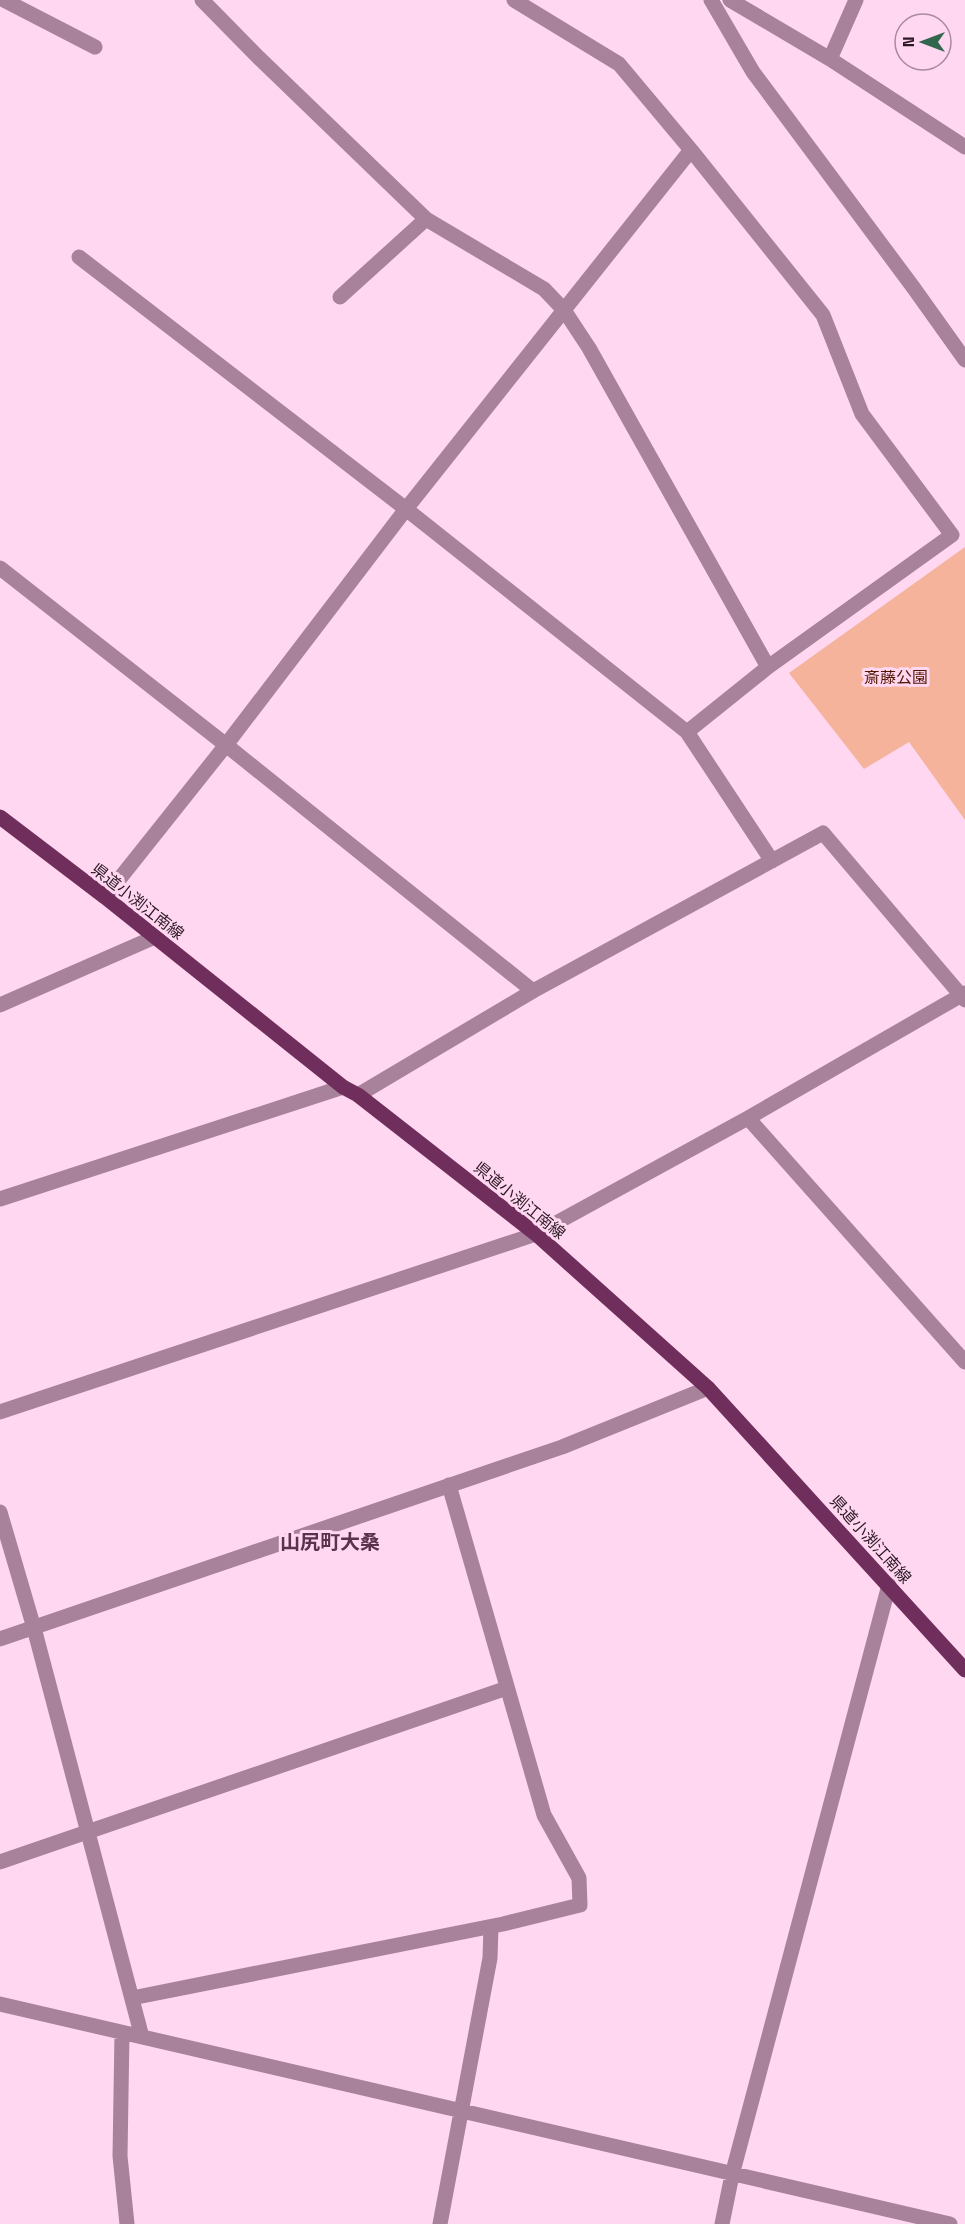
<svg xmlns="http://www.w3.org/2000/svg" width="965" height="2224" font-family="'Space Grotesk','Noto Sans JP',sans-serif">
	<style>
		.green { fill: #f6b39b }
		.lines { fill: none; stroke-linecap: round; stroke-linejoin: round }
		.minor { stroke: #a8829a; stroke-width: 15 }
		.major { stroke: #702e5c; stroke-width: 15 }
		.labels { text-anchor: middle; stroke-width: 6; stroke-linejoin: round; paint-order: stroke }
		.park-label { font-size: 16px; fill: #511500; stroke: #ffd7f0 }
		.street-label { font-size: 16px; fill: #2a1824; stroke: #ffd7f0 }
		.quarter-label { font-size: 20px; font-weight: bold; fill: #59324c; stroke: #ffd7f0 }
	</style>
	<rect width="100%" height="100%" fill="#ffd7f0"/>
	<path class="green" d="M965,547V820L909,742L864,769L789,673Z"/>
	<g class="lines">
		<path class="minor" d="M4,0L95,47
			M202,0L259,58L426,219L544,289L564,310L589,348L768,667
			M514,0L619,64L691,150L823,315L862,414L952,535L768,667L687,732
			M711,0L753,72L913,287L965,360
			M730,0L830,59L965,147
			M830,59L856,0
			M79,257L406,509L687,732L772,861
			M340,297L426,219
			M0,568L226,745L533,991
			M105,897L226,745L406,509L691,150
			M0,1005L155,937
			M358,1095L533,991L823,833L965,1000
			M748,1118L965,1362
			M0,1199L343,1087
			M0,1412L536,1234L748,1118L965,993
			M0,1512L34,1628L142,2037
			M0,1639L562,1447L708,1388
			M0,1862L507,1688
			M132,1998L503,1924L580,1905L579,1878L544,1815L449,1485
			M0,2004L950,2224
			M122,2033L120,2156L127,2224
			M440,2224L490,1958L491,1927
			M722,2224L732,2175L889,1585"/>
		<path class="major" d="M0,817L105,897L343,1087L358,1095L536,1234L708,1388L965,1670"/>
	</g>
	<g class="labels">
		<g class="park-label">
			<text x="896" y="683">斎藤公園</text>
		</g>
		<g class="street-label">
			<text transform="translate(138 901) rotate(38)" y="6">県道小渕江南線</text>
			<text transform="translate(520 1200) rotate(39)" y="6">県道小渕江南線</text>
			<text transform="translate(871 1539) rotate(48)" y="6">県道小渕江南線</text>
		</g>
		<g class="quarter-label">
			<text x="330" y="1549">山尻町大桑</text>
		</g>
	</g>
	<g transform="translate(923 42) rotate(270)"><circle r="28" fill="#ffd7f0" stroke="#aa8b9e" stroke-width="1.5"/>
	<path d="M0-4.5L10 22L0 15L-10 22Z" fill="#32674d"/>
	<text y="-9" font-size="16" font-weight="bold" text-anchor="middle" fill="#2a1824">N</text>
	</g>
</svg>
